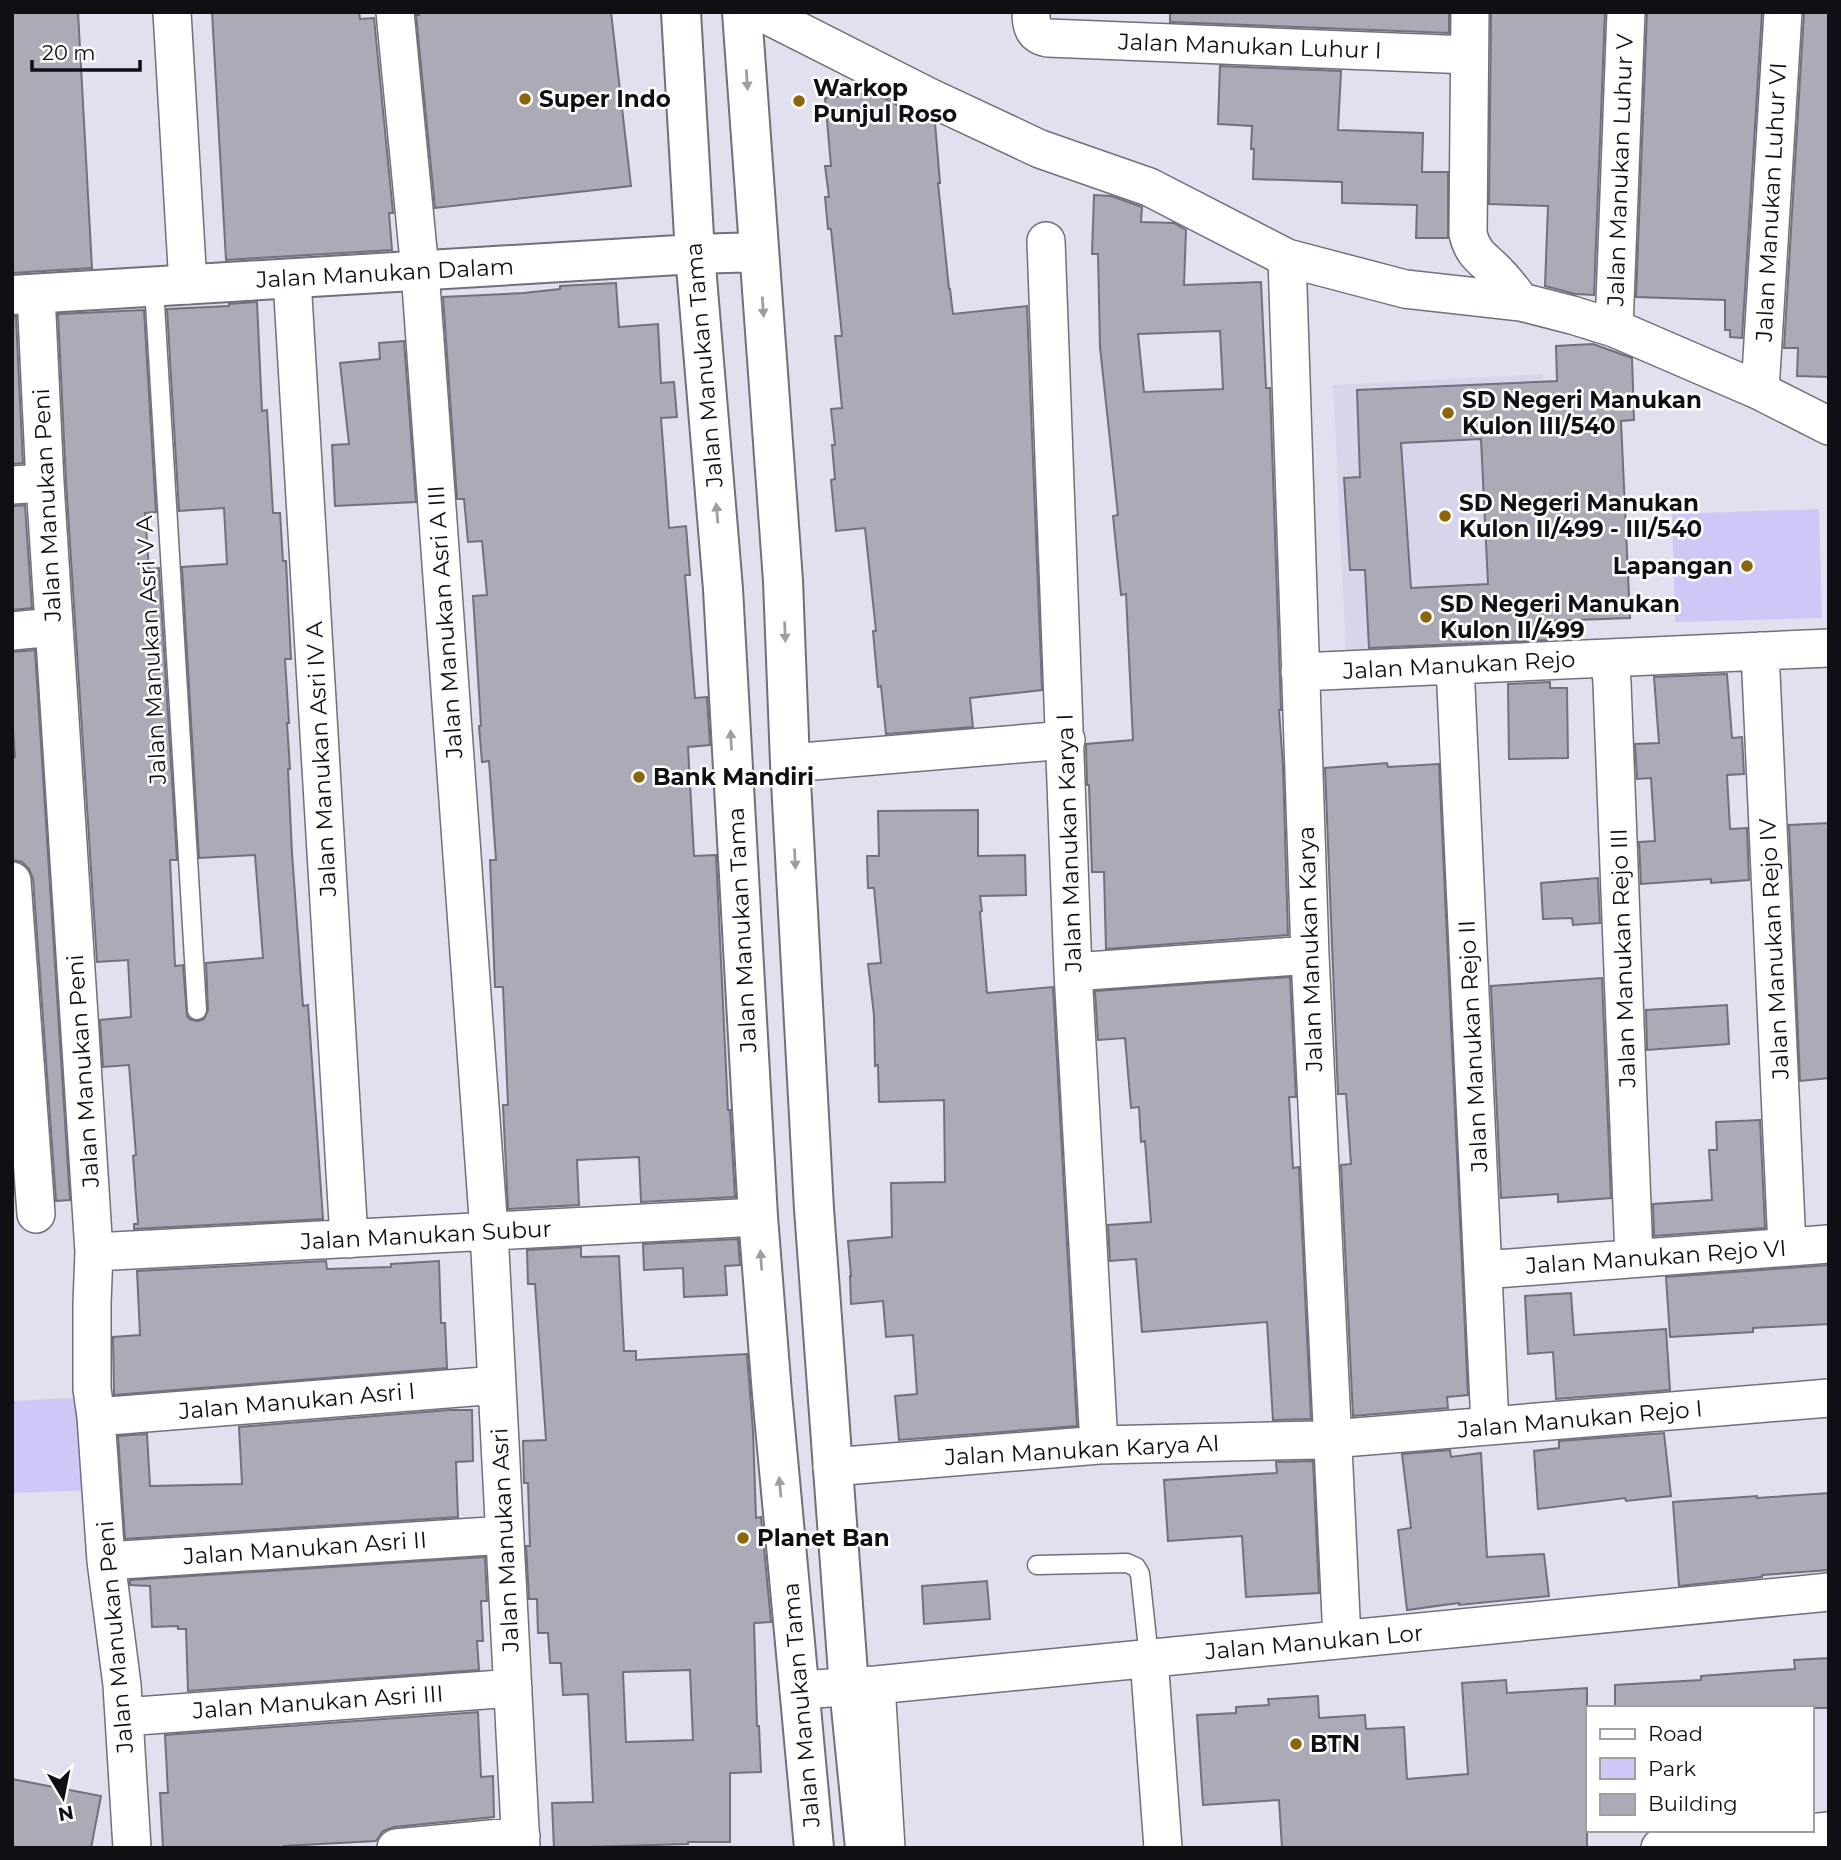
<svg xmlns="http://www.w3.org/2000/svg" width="1841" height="1860" font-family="Montserrat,sans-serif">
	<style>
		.built { fill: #d7d5ea }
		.green { fill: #cfc8f6 }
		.building { fill: #acaab7; stroke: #71707c; stroke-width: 2; fill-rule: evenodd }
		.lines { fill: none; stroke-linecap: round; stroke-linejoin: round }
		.service-casing { stroke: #716f7b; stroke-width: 21 }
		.minor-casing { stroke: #716f7b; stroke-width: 40 }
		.tertiary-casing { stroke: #716f7b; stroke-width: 42 }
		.service { stroke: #fff; stroke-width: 18 }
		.minor { stroke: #fff; stroke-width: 37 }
		.tertiary { stroke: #fff; stroke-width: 38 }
		.oneway { fill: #9f9fa1 }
		.poi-dot { fill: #8c6506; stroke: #fff; stroke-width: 2.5 }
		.labels { text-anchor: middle; stroke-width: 5; stroke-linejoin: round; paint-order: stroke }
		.street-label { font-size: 23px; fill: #100f14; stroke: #fff }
		.poi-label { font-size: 23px; font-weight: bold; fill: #100f14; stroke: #fff; text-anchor: start }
	</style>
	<rect width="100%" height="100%" fill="#e2e0ee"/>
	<path class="built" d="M1543,374L1557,646L1346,657L1333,385Z"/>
	<path class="green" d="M1819,509L1822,618L1675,622L1672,514Z
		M91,1397L96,1490L13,1493L12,1401Z"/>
	<path class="building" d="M12,12H78L92,268L12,273Z
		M212,12H359L360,19L374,18L393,213H389L392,250L226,260Z
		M418,12H611L631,186L435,208L416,15H419Z
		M1170,12H1449V33L1170,22Z
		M1491,12H1605L1594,295L1575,294L1545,286L1548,206L1489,204Z
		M1647,12H1762L1742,338L1730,337V330H1725V300L1636,297Z
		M1804,12H1829V377L1797,376L1798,348H1784Z
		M1220,66L1341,71L1338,130L1423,133L1422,172H1448V238H1416L1417,205L1342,203V182L1253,179L1254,149H1251L1252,126L1218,124Z
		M874,93L901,107L902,109H906L935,123L940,183H938L949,289H950L953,314L1027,306L1042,690L970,698L973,727L886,734L881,686L878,687L873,631H876L865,528L836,531L831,480L835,479L832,445H835L831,409L842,408L835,336H842L831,229H828L825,197H829L825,166H831L825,98Z
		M1094,195L1111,196L1142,207L1141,222L1174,223L1186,230L1184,285L1261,282L1266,388H1270L1281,710H1279L1283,766L1288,935L1106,949L1104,872H1092L1089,785H1087L1086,746V744L1133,740L1126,594L1121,595L1113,516L1118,515L1100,347L1098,254H1092ZM1220,331L1223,389L1144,392L1138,334Z
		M616,283L619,327L658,324L661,383L674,382L677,417L661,418L666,484L669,528L686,526L690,575H685L695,698L707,697L710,745L688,747L694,856L716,855L728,1110H730L735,1197L641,1202L639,1157L577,1160L579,1205L508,1209L503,1105H508L503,987H495L490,860H496L489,761L482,762L479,726H481L473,596L487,595L482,541L468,542L464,499H457L443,297L524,293L560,289V286Z
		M257,302L262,411L267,410L273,513H280L283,561H286L291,659H285L289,723H287L290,769H288L292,853L303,1006L308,1005L323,1219L134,1229V1224H138L133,1156L136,1155L129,1065L103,1067L100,1020L131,1017L128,960L97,962L66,482L58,314L144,310L156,512L145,513L149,569L159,568L177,860H170L175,966L183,965L187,1016L191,1020L198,1021L204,1019L208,1010L206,963L263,958L255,855L199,858L182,567L227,564L224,508L179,511L167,309L229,306V304Z
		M12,317H16L23,463L12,464Z
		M404,341L416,502L335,506L332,445L349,444L340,363L380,359L379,343Z
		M1593,344L1632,358L1634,420L1621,421L1630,618L1547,621V640L1369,648L1365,570H1350L1344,478L1360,477L1357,390L1557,381L1556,346ZM1481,439L1488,584L1411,588L1401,443Z
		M25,505L32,608L12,610V506Z
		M35,650L70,1200L56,1201L33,879L29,869L22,862L12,860V757H15L12,717V652Z
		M1727,674L1732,738L1742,737L1744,774L1727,775L1730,829L1747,828L1749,880L1711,883V879L1641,884L1639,842L1655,841L1651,778L1637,779L1635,744L1659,743L1654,677Z
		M1550,682V688H1567L1568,758L1509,759L1508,684Z
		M1387,763L1388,767L1439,764L1468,1395L1447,1397L1448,1408L1353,1416L1341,1165L1351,1164L1346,1094H1338L1325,768Z
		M978,810V856L1025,855L1026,895L980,896L982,911L980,912L987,993L1053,987L1077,1426L899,1440L895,1396L917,1394L913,1335L886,1337L883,1301L851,1304L850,1276H851L848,1241L892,1237L891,1183L945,1182L944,1100L879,1102L878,1065L875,1066L874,1015L868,964L881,963L874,888H868L867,856H879L878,811Z
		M1829,823V1078L1800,1081L1789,825Z
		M1598,878L1600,923L1573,925L1572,918L1543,919L1541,883Z
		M1290,977L1296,1097H1289L1293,1168L1299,1167L1311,1419L1273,1420L1267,1322L1142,1332L1136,1259L1110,1261L1108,1225L1151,1222L1145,1141L1141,1142L1139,1107L1131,1108L1125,1038L1098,1040L1095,991Z
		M1602,978L1611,1198L1558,1202V1194L1501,1198L1491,986Z
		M1727,1005L1729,1044L1647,1050L1646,1010Z
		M1760,1120L1765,1228L1654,1236L1653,1204L1712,1200L1709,1150H1717L1716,1122Z
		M738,1239L740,1265L725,1266L727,1295L684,1297L683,1268L644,1270L643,1244Z
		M581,1247V1257L619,1256L624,1351H636V1360L747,1354L753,1431L756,1518L761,1517L771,1622L754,1623L757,1726H759L761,1772L730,1773V1842H688V1844L554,1848L552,1803L593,1802L588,1694L563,1695L561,1663H550L548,1633H538L537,1599H529L526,1546H530L528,1483H524L523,1441L546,1440L535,1284H528L527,1250ZM690,1670L693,1740L626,1742L623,1672Z
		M326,1261L327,1269L391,1267V1264L439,1261L441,1323H445L447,1368L114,1395L113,1337L140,1335L137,1271Z
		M1829,1265V1324L1753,1328V1332L1670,1337L1666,1277Z
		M1571,1293L1574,1335L1666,1329L1670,1390L1556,1399L1553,1352L1528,1354L1525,1296Z
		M449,1410H472L473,1461L456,1462L458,1517L125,1539L118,1436L147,1434L150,1486L242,1484L239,1427Z
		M1664,1433L1671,1496L1626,1501L1625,1498L1538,1509L1534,1451L1559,1448V1441Z
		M1450,1450L1451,1457L1481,1453L1487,1557L1544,1554L1549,1596L1459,1605V1603L1407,1610L1398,1530L1411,1528L1402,1454Z
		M1313,1461L1319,1593L1246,1597L1242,1536L1168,1541L1164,1480L1277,1473L1276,1462Z
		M1829,1493V1570L1762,1575V1577L1679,1586L1673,1502L1757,1496V1498Z
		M485,1557L487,1601H481L483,1641H477L479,1670L188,1691L186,1629H178V1626L152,1627L150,1586L130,1585V1580Z
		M987,1581L990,1619L924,1624L922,1586Z
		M1829,1658V1708H1615V1685L1701,1680V1676L1795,1669L1794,1660Z
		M1506,1680L1507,1693L1587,1688V1848H1282L1279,1800L1203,1805L1197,1715L1236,1713V1707L1269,1705L1268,1699L1318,1696L1319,1718L1365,1715L1366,1729L1404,1727L1407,1779L1468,1774L1462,1683Z
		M478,1712L481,1777L493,1776L494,1817L394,1827L383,1831L376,1841L284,1846V1848H163L160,1793H168L165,1735Z
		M12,1779L101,1796L91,1848H12Z"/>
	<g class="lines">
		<defs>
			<path id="service" d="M154,287L197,1010
				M1037,1565L1127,1563L1136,1567L1140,1574L1149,1658"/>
			<path id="minor" d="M172,12L188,285
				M395,12L420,271L489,1231L521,1848
				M761,12L929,97L1040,149L1149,187L1287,258L1405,289L1521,302L1572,315L1614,328L1760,391L1829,426
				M1031,12C1031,26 1033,35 1048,38L1469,55
				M1470,12L1468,234C1473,256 1486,260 1499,275C1507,283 1514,293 1521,302
				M1046,241L1073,972L1099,1445
				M1287,258L1310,955L1342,1639
				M292,279L349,1239
				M36,294L45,483L94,1252L92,1304V1389L96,1417L106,1561L122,1685L132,1848
				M1614,328L1626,12
				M1760,391L1783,12
				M12,485L45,483
				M12,631L54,627
				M1760,651L1787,1247
				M1610,658L1612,683L1634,1258
				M1455,665L1490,1426
				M1300,672L1829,648
				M790,763L1066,740
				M12,881L36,1214
				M1073,972L1310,955
				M94,1252L758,1217
				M1483,1270L1829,1244
				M96,1417L497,1385
				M832,1467L1099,1445L1319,1440L1829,1398
				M106,1561L505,1535
				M1149,1658L1163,1848
				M876,1685L886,1848
				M799,1690L876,1685L1829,1592
				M124,1717L513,1688
				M396,1848L521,1836
				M1660,1848L1829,1831"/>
			<path id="tertiary" d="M681,12L695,254L723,589L758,1217L772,1394L814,1848
				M742,12L783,581L790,763L814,1209L849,1687L865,1848
				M12,295L695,254L759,252"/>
		</defs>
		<use href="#service" class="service-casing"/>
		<use href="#minor" class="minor-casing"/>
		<use href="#tertiary" class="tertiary-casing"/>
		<use href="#service" class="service"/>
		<use href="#minor" class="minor"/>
		<use href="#tertiary" class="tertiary"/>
	</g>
	<defs><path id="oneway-solid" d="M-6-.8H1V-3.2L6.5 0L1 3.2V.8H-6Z" transform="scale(1.75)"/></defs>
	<g class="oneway">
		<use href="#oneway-solid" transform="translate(747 80) rotate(86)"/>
		<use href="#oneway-solid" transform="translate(763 307) rotate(86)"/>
		<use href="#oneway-solid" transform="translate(717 513) rotate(-95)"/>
		<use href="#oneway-solid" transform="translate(785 632) rotate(88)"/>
		<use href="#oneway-solid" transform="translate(731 740) rotate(-93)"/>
		<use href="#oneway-solid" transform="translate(795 859) rotate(87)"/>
		<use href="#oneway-solid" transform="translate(761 1260) rotate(-94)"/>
		<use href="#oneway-solid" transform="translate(780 1487) rotate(-95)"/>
	</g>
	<g class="poi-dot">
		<circle cx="525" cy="99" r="7"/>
		<circle cx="799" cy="101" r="7"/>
		<circle cx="1448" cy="413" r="7"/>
		<circle cx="1445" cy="516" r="7"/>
		<circle cx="1747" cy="566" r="7"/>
		<circle cx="1426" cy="617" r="7"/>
		<circle cx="639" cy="777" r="7"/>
		<circle cx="743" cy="1538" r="7"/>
		<circle cx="1296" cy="1744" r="7"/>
	</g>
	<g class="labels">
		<g class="street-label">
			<text transform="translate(1250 46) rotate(2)" y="8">Jalan Manukan Luhur I</text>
			<text transform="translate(1620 170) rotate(-88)" y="8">Jalan Manukan Luhur V</text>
			<text transform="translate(1771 202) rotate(-87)" y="8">Jalan Manukan Luhur VI</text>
			<text transform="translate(385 273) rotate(-3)" y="8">Jalan Manukan Dalam</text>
			<text transform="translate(704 365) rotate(-95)" y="8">Jalan Manukan Tama</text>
			<text transform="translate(47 505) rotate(-93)" y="8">Jalan Manukan Peni</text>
			<text transform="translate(445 622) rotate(-94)" y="8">Jalan Manukan Asri A III</text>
			<text transform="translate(151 650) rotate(-93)" y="8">Jalan Manukan Asri V A</text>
			<text transform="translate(1459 665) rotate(-3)" y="8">Jalan Manukan Rejo</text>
			<text transform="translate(321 759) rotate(-93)" y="8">Jalan Manukan Asri IV A</text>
			<text transform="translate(1069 843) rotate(-92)" y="8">Jalan Manukan Karya I</text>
			<text transform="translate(742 930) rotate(-93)" y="8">Jalan Manukan Tama</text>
			<text transform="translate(1310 949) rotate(-92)" y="8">Jalan Manukan Karya</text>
			<text transform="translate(1774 949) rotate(-93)" y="8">Jalan Manukan Rejo IV</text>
			<text transform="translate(1623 958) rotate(-92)" y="8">Jalan Manukan Rejo III</text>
			<text transform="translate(1473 1046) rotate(-93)" y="8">Jalan Manukan Rejo II</text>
			<text transform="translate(83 1071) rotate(-94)" y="8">Jalan Manukan Peni</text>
			<text transform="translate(426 1235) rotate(-3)" y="8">Jalan Manukan Subur</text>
			<text transform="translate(1656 1257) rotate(-4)" y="8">Jalan Manukan Rejo VI</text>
			<text transform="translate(297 1401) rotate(-5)" y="8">Jalan Manukan Asri I</text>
			<text transform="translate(1580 1419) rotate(-5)" y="8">Jalan Manukan Rejo I</text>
			<text transform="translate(1082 1450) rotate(-3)" y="8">Jalan Manukan Karya AI</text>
			<text transform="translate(505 1540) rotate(-93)" y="8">Jalan Manukan Asri</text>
			<text transform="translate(305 1548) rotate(-4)" y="8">Jalan Manukan Asri II</text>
			<text transform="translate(115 1637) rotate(-95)" y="8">Jalan Manukan Peni</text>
			<text transform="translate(1314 1642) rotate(-5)" y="8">Jalan Manukan Lor</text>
			<text transform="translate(318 1702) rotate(-4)" y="8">Jalan Manukan Asri III</text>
			<text transform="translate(801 1705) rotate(-95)" y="8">Jalan Manukan Tama</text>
		</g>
		<g class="poi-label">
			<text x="813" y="96">Warkop<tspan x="813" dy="26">Punjul Roso</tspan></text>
			<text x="539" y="107">Super Indo</text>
			<text x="1462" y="408">SD Negeri Manukan<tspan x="1462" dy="26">Kulon III/540</tspan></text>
			<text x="1459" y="511">SD Negeri Manukan<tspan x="1459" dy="26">Kulon II/499 - III/540</tspan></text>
			<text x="1733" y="574" text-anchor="end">Lapangan</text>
			<text x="1440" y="612">SD Negeri Manukan<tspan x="1440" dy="26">Kulon II/499</tspan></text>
			<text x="653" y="785">Bank Mandiri</text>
			<text x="757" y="1546">Planet Ban</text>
			<text x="1310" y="1752">BTN</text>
		</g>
	</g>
	<rect width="1841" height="1860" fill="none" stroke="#100f14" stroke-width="28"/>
	<rect x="1586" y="1706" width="228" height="126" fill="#ffffff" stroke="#9f9fa1" stroke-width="2"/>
	<rect x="1600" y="1729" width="35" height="10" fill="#ffffff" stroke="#9f9fa1" stroke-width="2"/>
	<text x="1648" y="1741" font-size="21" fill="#100f14">Road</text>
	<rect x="1600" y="1758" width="35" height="21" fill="#cfc8f6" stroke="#9f9fa1" stroke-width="2"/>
	<text x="1648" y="1776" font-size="21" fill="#100f14">Park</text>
	<rect x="1600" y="1794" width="35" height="21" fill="#acaab7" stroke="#9f9fa1" stroke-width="2"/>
	<text x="1648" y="1811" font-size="21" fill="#100f14">Building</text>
	<g transform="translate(63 1797) rotate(170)" stroke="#ffffff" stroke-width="5" paint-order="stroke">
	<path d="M0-5L12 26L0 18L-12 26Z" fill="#100f14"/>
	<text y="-10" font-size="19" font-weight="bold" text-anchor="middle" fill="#100f14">N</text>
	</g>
	<path d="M32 60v10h108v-10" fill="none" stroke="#100f14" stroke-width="3.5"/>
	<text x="42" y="60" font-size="21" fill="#100f14" stroke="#ffffff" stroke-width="5" paint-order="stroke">20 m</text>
</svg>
